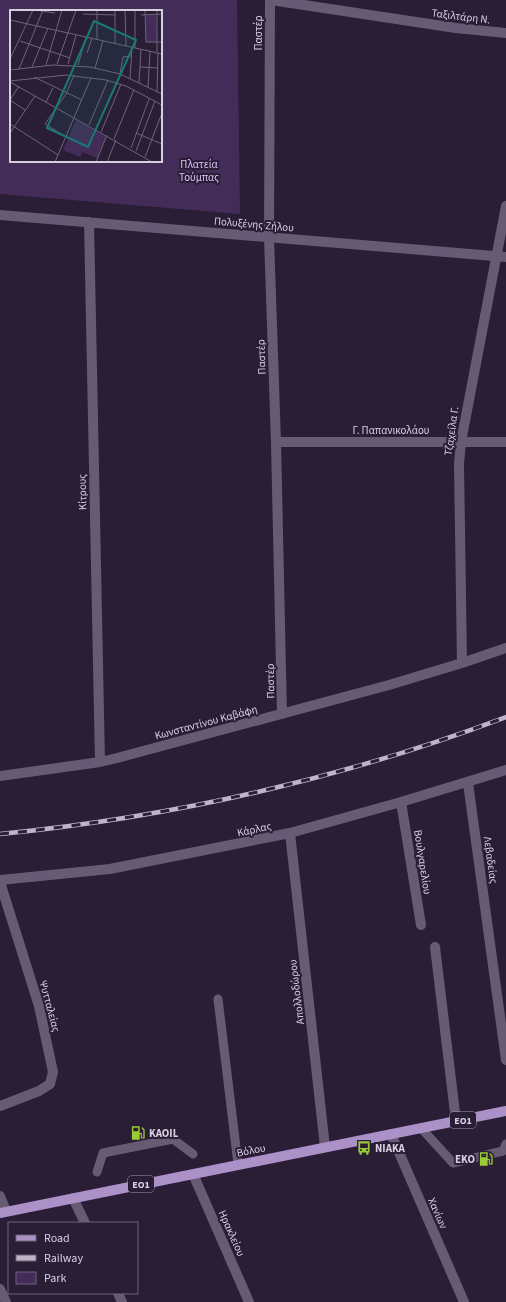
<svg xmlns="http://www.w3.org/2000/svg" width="506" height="1302" font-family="'Source Sans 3',sans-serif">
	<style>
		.green { fill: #432d58; fill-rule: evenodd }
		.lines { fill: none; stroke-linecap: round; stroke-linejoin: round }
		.lane { stroke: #675a74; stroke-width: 9 }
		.street { stroke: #675a74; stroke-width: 10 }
		.primary { stroke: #ab91c7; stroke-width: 10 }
		.rail-casing { stroke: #bdb4c7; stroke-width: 4.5 }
		.rail { stroke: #2a1d36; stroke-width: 3; stroke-dasharray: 9; stroke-linecap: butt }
		.labels { text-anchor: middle; stroke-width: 4; stroke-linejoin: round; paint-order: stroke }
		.shield { fill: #2a1d36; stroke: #a39aae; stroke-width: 1 }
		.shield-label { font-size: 10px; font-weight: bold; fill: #d7cfe1 }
		.street-label { font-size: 11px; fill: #d7cfe1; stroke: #2a1d36 }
		.park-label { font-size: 11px; fill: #dec5fa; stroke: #2a1d36 }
		.poi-label { font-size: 11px; font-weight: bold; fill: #d7cfe1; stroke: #2a1d36; text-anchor: start }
		.inset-road { fill: none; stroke: #6f647a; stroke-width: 1 }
		.view { fill: #197a74; fill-opacity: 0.15; stroke: #197a74; stroke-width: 2 }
		.inset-edge { fill: none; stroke: #d7cfe1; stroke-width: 2 }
	</style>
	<rect width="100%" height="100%" fill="#2a1d36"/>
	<path class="green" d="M0,0H237L240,214L0,194ZM11,11H161V161H11Z"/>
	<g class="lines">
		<path class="lane" d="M218,999L238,1164
			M421,1128L453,1163L503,1151L506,1144
			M97,1172L103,1153L173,1139L193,1154"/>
		<path class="street" d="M270,0L269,238L276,442L282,714
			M271,0L456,28L506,33
			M0,215L506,257
			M89,222L100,762
			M276,442H506
			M462,663L459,464L461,442L506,206
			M0,776L100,762L117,758L389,685L462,663L506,648
			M468,783L506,1060
			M401,802L421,925
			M290,833L325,1147
			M0,880L110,869L290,833L401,802L506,770
			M0,882L39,1006L53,1072L50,1084L39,1091L0,1106
			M435,947L456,1121
			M391,1134L464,1302
			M193,1174L249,1302
			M0,1196L6,1211
			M73,1198L85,1223
			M0,1289L6,1302
			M118,1293L122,1302"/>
		<path class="primary" d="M0,1213L506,1111"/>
		<defs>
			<path id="rail" d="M0,834C173,817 344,778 506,717"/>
		</defs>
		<use href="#rail" class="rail-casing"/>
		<use href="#rail" class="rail"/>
	</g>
	<defs>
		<symbol id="fuel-bare" viewBox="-9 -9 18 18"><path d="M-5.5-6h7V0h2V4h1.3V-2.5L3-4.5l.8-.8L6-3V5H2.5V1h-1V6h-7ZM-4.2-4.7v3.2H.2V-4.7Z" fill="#9acb34" stroke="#2a1d36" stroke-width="2.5" paint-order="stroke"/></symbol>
		<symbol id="bus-bare" viewBox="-9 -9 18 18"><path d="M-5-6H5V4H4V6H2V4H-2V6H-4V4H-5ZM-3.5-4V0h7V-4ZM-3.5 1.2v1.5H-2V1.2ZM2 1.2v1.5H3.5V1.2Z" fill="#9acb34" stroke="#2a1d36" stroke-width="2.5" paint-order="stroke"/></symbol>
	</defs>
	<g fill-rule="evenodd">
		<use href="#fuel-bare" x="128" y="1123" width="20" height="20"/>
		<use href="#bus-bare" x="354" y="1138" width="20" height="20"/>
		<use href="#fuel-bare" x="476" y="1149" width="20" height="20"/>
	</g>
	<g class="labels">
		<g class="shield">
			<rect x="450" y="1112" width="26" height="16" rx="3"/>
			<rect x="128" y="1176" width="26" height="16" rx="3"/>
		</g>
		<g class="shield-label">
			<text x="463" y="1124">ΕΟ1</text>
			<text x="141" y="1188">ΕΟ1</text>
		</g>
		<g class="street-label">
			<text transform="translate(461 16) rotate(7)" y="4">Ταξιλτάρη Ν.</text>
			<text transform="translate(258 33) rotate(-90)" y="4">Παστέρ</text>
			<text transform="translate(254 224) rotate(5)" y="4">Πολυξένης Ζήλου</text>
			<text transform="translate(261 357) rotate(-92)" y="4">Παστέρ</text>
			<text x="391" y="434">Γ. Παπανικολάου</text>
			<text transform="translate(451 431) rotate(-82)" y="4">Τζαχείλα Γ.</text>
			<text transform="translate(82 492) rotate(-91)" y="4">Κίτρους</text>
			<text transform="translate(270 681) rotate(-91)" y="4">Παστέρ</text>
			<text transform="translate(206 722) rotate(-15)" y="4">Κωνσταντίνου Καβάφη</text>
			<text transform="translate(254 829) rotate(-12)" y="4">Κάρλας</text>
			<text transform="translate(491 860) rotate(82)" y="4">Λεβαδείας</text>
			<text transform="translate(423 862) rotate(81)" y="4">Βουλγαρελίου</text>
			<text transform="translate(296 992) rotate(-97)" y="4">Απολλοδώρου</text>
			<text transform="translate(50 1006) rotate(75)" y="4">Ψυτταλείας</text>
			<text transform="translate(251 1150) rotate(-11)" y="4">Βόλου</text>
			<text transform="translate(438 1213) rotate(66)" y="4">Χανίων</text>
			<text transform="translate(232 1233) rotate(66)" y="4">Ηρακλείου</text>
		</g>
		<g class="park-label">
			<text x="199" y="168">Πλατεία<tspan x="199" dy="13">Τούμπας</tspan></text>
		</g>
		<g class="poi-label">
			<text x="149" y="1137">KAOIL</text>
			<text x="375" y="1152">ΝΙΑΚΑ</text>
			<text x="475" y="1163" text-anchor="end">EKO</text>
		</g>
	</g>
	<g transform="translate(10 10)">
		<rect width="152" height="152" fill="#2a1d36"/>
		<path d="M136,5H146L147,32H136ZM66,110L96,127L87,148L73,142L70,147L53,140Z" fill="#432d58"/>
		<path class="inset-road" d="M25,0L45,3M115,0L116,36M125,0V38M135,0L136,32H152M147,0V42M73,4L105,5M131,5L152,4M0,10L152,44M87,29V0M10,31L60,48M105,33V0M77,43L82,28M0,49L23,0M47,54L66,0M58,54L66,25M36,55L52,0M68,55L76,27M22,57L38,18M130,57L148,58M85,58L93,31M9,59L33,0M0,60L43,55L80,57L110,64L152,84M110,64L113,47L121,46M24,67L72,90M120,69L122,37M0,71L56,65L96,70L116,76L152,95M0,72L142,152M129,73L131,39M138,77L140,41M147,82L148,43M0,90L15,100M0,90L9,76M36,92L43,78M0,114L48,145M79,115L98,70M91,122L111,74M0,123L25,86M126,123L152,134M56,127L35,114L56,84L64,65M104,129L124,80M121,138L139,89M126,141L145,91M135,147L152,103M45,152L81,68M86,152L97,125M97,152L106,130"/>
		<path class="view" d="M84,11L126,30L78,137L37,118Z"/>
		<rect width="152" height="152" class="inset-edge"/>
	</g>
	<rect x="8" y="1222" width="130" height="72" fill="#2a1d36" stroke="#6f647a"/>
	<rect x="16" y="1235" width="20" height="6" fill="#ab91c7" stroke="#6f647a"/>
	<text x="44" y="1242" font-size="12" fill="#d7cfe1">Road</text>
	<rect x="16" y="1255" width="20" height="6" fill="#bdb4c7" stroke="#6f647a"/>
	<text x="44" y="1262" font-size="12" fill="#d7cfe1">Railway</text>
	<rect x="16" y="1272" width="20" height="12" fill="#432d58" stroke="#6f647a"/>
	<text x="44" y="1282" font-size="12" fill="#d7cfe1">Park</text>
</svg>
